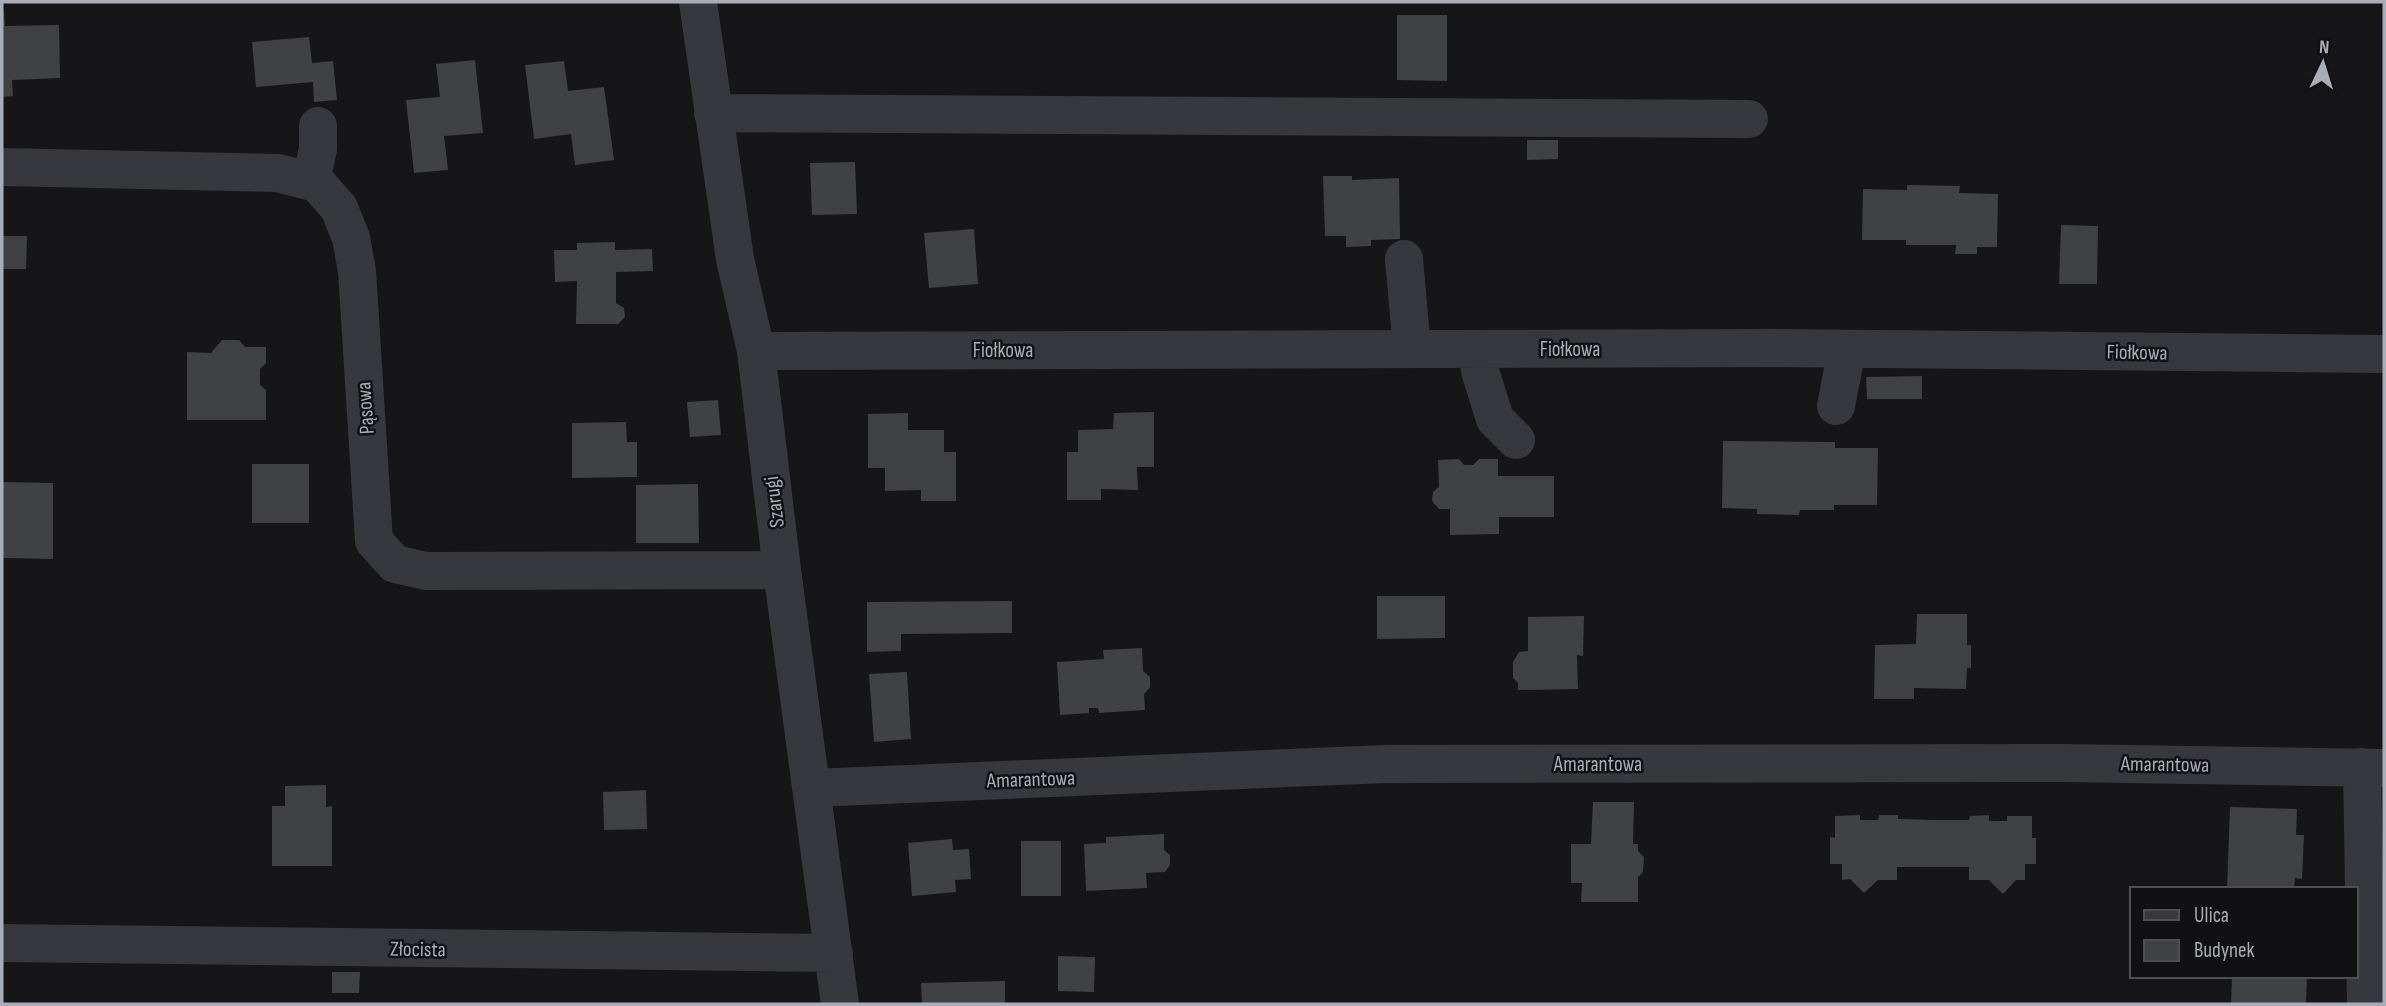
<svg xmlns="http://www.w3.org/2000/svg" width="2386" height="1006" font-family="'Sofia Sans Condensed',sans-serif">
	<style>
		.building { fill: #404145 }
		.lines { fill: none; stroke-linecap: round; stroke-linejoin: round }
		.minor { stroke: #37383d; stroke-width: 38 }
		.labels { text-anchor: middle; stroke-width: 5; stroke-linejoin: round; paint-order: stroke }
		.street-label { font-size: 21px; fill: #a8adb8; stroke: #111113 }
	</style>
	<rect width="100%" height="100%" fill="#161618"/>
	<path class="building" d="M2,11H4L5,26L59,25L60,78L12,80L13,96L2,97Z
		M1397,15H1447V81L1397,80Z
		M309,37L312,63L333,61L337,100L314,102L313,82L256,87L252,42Z
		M475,60L483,133L444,136L448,170L414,173L406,100L440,97L436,64Z
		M564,61L568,91L604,87L614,160L575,165L571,134L534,139L525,65Z
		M1527,140H1558V159L1527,160Z
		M855,162L857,214L812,215L810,163Z
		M1323,176H1352V180L1399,178L1400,239L1371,240V246L1346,247V236H1325Z
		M1907,185L1960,186L1959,193L1998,194L1997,247H1977V254H1955L1956,245H1906V240H1862L1863,189L1907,190Z
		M2061,225L2098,226L2097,284H2059Z
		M974,229L978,284L929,288L924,233Z
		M2,236H27L26,269H2Z
		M615,242V250L652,249L653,271L616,272V303L624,308L625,317L618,324H576L577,281L555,282L554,250H577V243Z
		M222,340H239L245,347H266V363L260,369V385L266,390V420H187V352L211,353Z
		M1922,376V399H1867L1866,377Z
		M718,400L721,435L690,437L687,402Z
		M1154,412V467H1137L1138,490L1101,489V500H1067V452H1078V430L1113,429L1114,413Z
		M908,413V430H944V452H956V501H921V490L885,491V468H868V414Z
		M626,422L627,442H637V477L572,478V423Z
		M1723,441L1835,442V448H1878L1877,505H1834V510H1800L1799,515L1757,514V509L1722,508Z
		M1459,459L1464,465H1473L1479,459H1498V476H1554V517H1499V534L1450,535V509H1439L1432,501L1433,492L1439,487L1438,460Z
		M252,464H309V523H252Z
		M2,482L53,483V559L2,558Z
		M698,484L699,543H636V485Z
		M1377,596H1445V638L1377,639Z
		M1012,601V633L901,634V651L867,652V602Z
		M1917,614H1967V645H1971V668H1967L1966,689L1914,688V699H1874L1875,645L1916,644Z
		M1584,616L1583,656L1577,655L1578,689L1518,690V683L1513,678V662L1519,652L1528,651V617Z
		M1142,648L1143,671L1150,677V687L1144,694L1145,710L1099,713L1098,708H1089V713L1060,715L1057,662L1104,659L1103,650Z
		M907,672L911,739L874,742L869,674Z
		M326,785V807L332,806V866H272V806H285V786Z
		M646,790L647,829L604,830L603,792Z
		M1593,802H1634L1633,844H1638V851L1644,857L1643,872L1638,877V902H1581L1582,883H1571V844H1591Z
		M2230,807L2297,809L2296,835H2304L2302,879L2295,878L2294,889H2227Z
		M1860,815V820H1878L1879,815H1898V819L1934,820H1969L1970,816L1989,815V821H2007V816H2032V838H2036V864H2025V880H2016L2003,894L1989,880H1969V867H1897V880H1878L1864,893L1850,879L1842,880V864H1830V837L1835,838V816Z
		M1164,834V850L1170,855V865L1165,872L1146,873L1147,888L1086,891L1084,844L1106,843V837Z
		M952,839L953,850L969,849L971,879L955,880L956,892L912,896L908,843Z
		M1021,841H1061V896H1021Z
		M1058,956L1095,957L1094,992L1058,991Z
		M332,972H360L359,993H332Z
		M2232,976H2307L2306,1004H2231Z
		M1005,981V1004H922L921,983Z"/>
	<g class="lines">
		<path class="minor" d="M698,2L735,259L756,351L782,570L840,1004
			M713,113L1749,119
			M2,167L278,173L317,183L339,208L351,238L357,271L374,541L395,564L426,571L782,570
			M311,181L318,149V126
			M1404,259L1412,349
			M1478,349L1480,371L1495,419L1516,440
			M756,351L1775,348L2384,354
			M1836,406L1847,349
			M2362,767L2366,1004
			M812,788L1386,764L2061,763L2384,768
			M2,943L834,953"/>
	</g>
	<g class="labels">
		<g class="street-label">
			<text x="1570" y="356">Fiołkowa</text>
			<text x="1003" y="357">Fiołkowa</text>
			<text transform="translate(2137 352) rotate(1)" y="7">Fiołkowa</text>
			<text transform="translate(365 408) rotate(-94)" y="7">Pąsowa</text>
			<text transform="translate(774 502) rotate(-97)" y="7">Szarugi</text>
			<text x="1598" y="771">Amarantowa</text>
			<text transform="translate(2165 764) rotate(1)" y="7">Amarantowa</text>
			<text transform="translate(1031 779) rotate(-2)" y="7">Amarantowa</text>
			<text transform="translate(418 949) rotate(1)" y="7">Złocista</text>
		</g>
	</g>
	<rect width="2386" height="1006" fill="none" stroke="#a8adb8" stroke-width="7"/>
	<rect x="2130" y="887" width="228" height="91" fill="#111113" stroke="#4d4f55" stroke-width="2"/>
	<rect x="2144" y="910" width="35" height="10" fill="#37383d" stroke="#4d4f55" stroke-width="2"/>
	<text x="2194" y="922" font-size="21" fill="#a8adb8">Ulica</text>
	<rect x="2144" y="940" width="35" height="21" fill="#404145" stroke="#4d4f55" stroke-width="2"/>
	<text x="2194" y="957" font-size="21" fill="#a8adb8">Budynek</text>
	<g transform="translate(2323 63) rotate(4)" stroke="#111113" stroke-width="5" paint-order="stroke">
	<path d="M0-5L12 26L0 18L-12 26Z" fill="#a8adb8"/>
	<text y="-10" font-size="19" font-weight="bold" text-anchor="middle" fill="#a8adb8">N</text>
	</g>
</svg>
